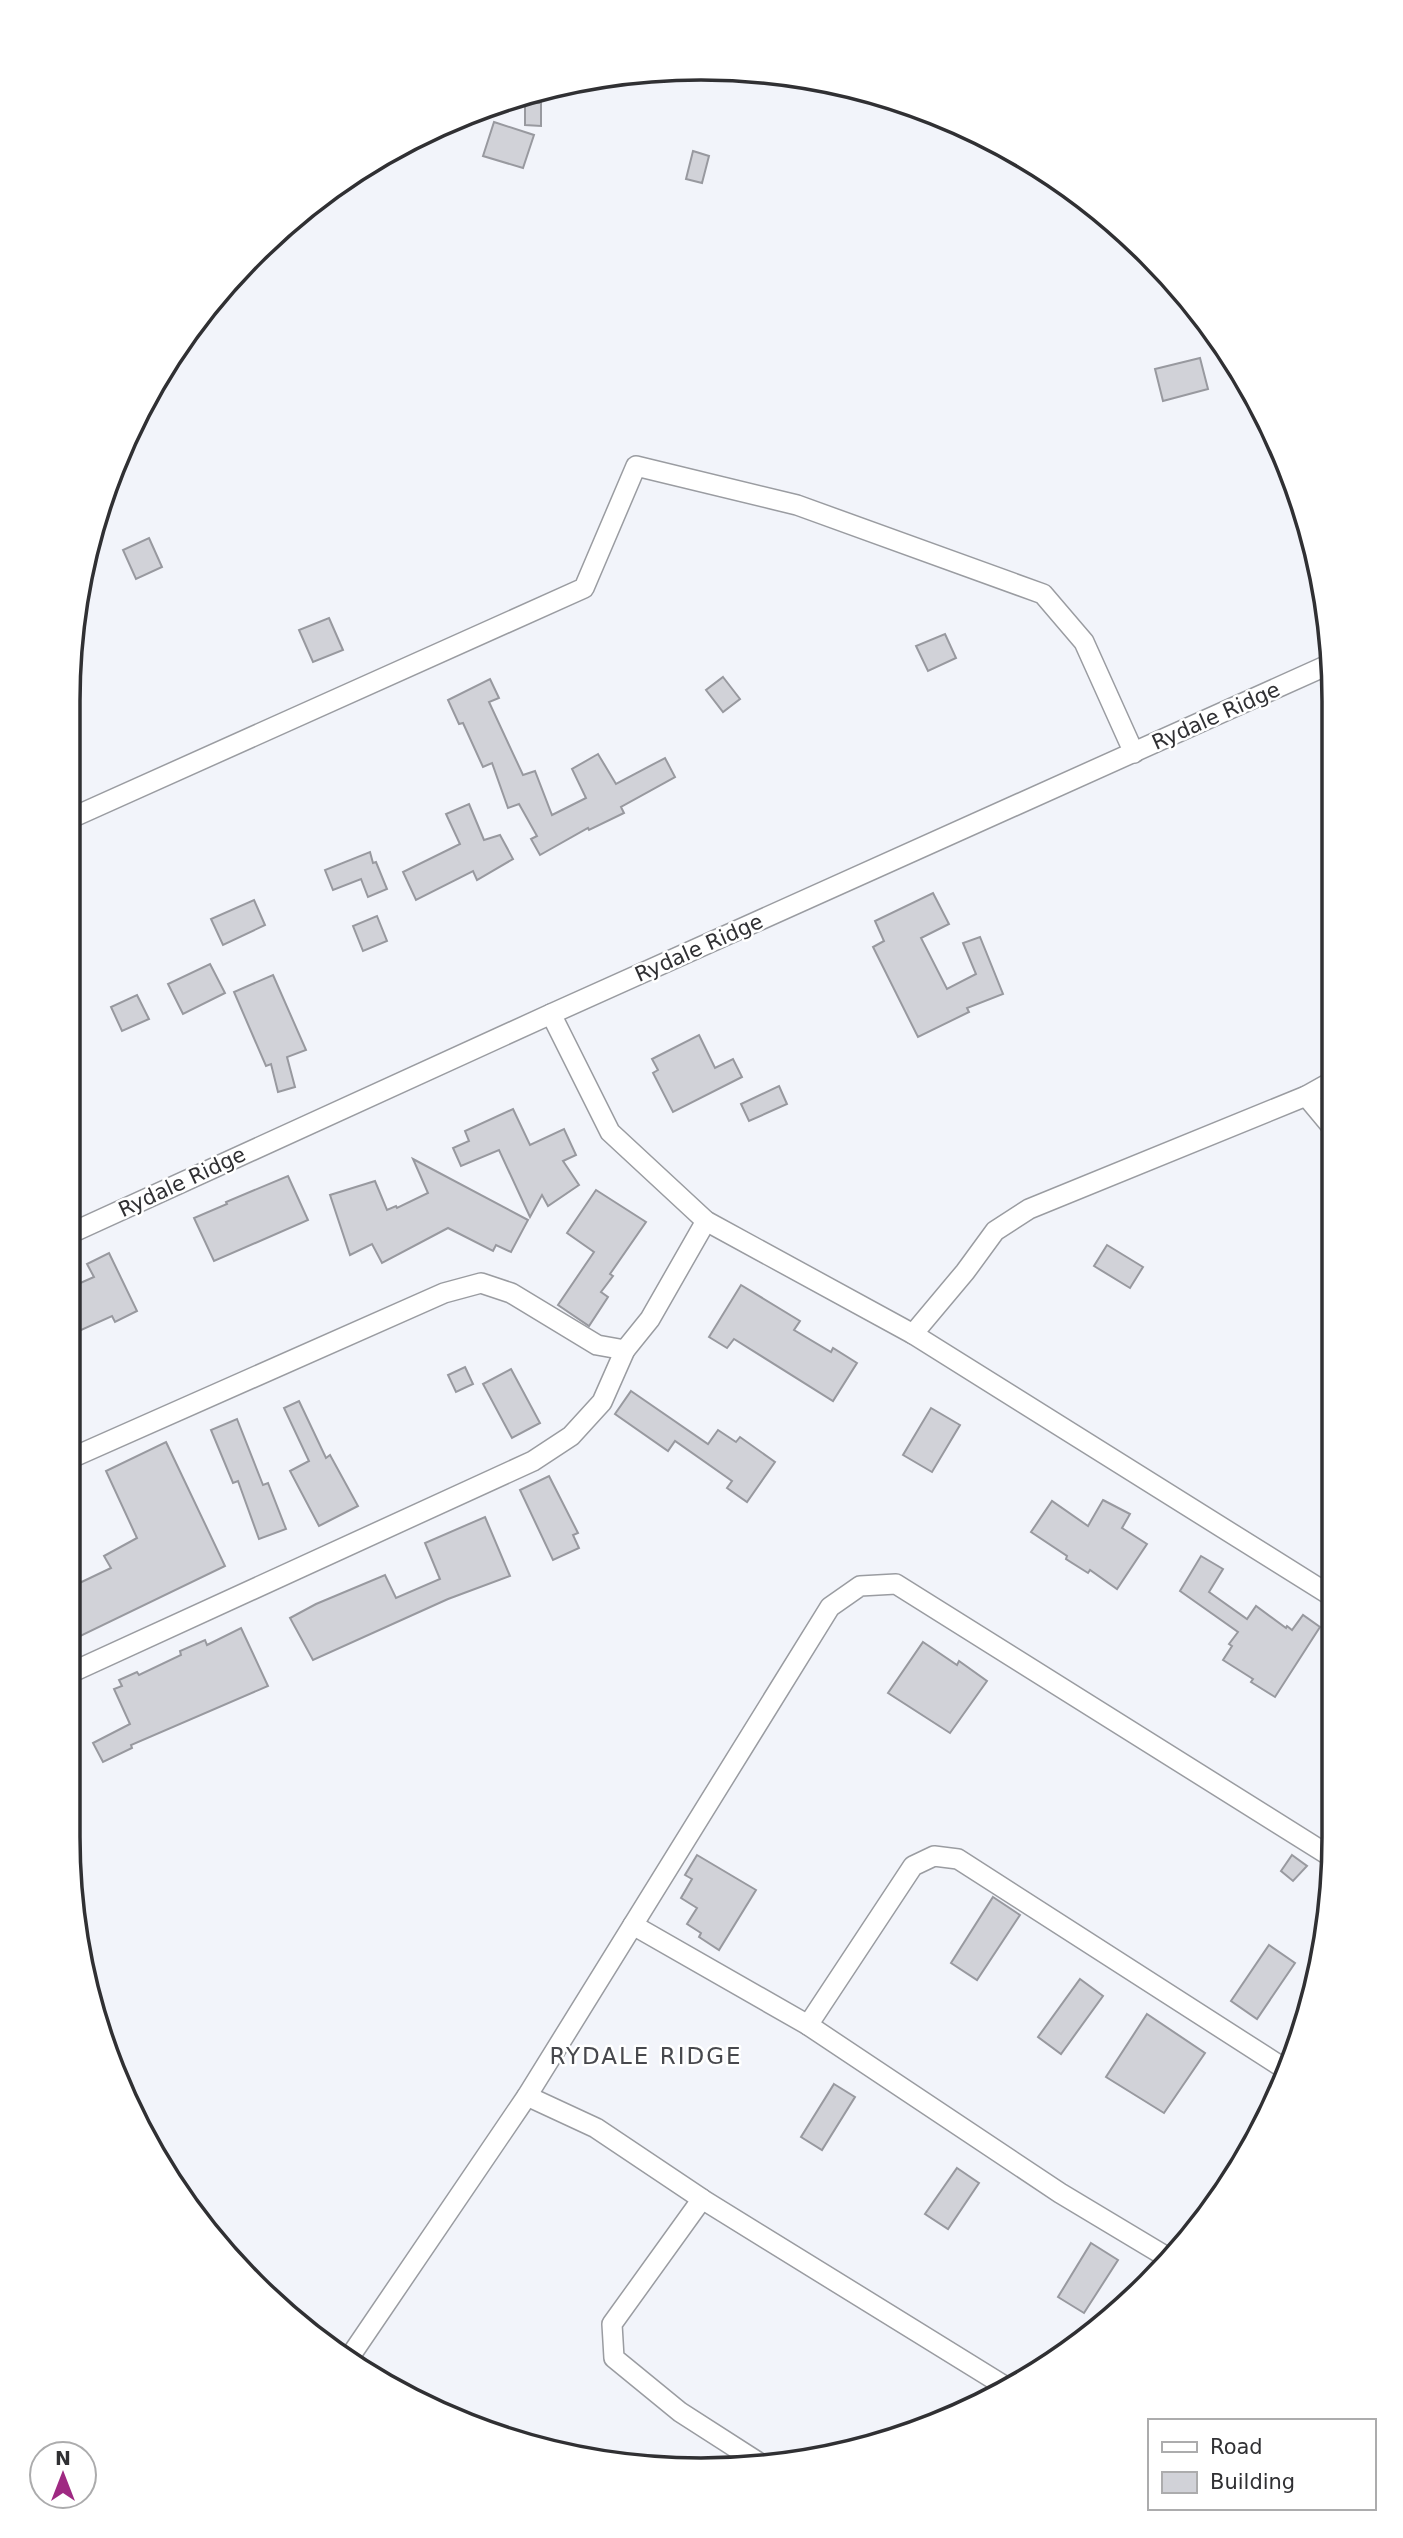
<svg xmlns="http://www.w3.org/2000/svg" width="1403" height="2538" font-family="'DejaVu Sans',sans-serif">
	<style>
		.building { fill: #d1d2d8; stroke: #98999f; stroke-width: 2 }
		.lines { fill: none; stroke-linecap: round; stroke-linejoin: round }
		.street-casing { stroke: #9a9ca1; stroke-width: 22 }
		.street { stroke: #fff; stroke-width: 19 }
		.labels { text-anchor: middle; stroke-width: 5; stroke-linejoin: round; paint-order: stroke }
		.street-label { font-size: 21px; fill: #303033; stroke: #fff }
		.neighbourhood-label { font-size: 23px; letter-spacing: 2px; fill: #47484d; stroke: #fff }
		.rim { fill: none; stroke: #303033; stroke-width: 3.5 }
	</style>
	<rect width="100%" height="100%" fill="#f2f4fa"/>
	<g class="building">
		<path d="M525,103H541V126L525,125Z"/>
		<path d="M494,122L534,135L523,168L483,156Z"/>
		<path d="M693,151L709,156L702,183L686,179Z"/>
		<path d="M1200,358L1208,389L1163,401L1155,369Z"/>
		<path d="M149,538L162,567L136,579L123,550Z"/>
		<path d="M329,618L343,650L313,662L299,630Z"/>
		<path d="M945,634L956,658L928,671L916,646Z"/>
		<path d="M723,677L740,699L723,712L706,690Z"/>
		<path d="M490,679L499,698L489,702L523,775L535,771L552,815L586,798L572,769L598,754L616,784L665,758L675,777L621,807L624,813L589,830L588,828L540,855L531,839L537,836L519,804L508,808L492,763L483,767L463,723L459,724L448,700Z"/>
		<path d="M469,804L484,840L500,835L513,859L477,880L473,871L416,900L403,872L460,844L446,814Z"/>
		<path d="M370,852L373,863L376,862L387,889L368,897L361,879L333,890L325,870Z"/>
		<path d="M933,893L949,924L921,938L947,989L976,974L963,943L980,937L1003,994L967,1008L969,1012L918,1037L873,947L884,941L875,921Z"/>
		<path d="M254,900L265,925L223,945L211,919Z"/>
		<path d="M377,916L387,941L363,951L353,926Z"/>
		<path d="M210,964L225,993L183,1014L168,984Z"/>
		<path d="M273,975L306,1050L287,1057L295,1087L278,1092L271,1064L266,1066L234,992Z"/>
		<path d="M137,995L149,1019L122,1031L111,1007Z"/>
		<path d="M699,1035L715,1068L733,1059L742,1077L673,1112L653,1073L658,1070L652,1059Z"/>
		<path d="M779,1086L787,1104L749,1121L741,1104Z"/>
		<path d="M513,1109L530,1145L564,1129L576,1155L563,1161L579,1185L548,1206L542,1195L530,1217L499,1150L461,1166L453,1148L469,1141L465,1131Z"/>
		<path d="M413,1159L528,1220L511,1252L496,1245L493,1251L448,1228L382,1263L372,1244L350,1255L330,1195L375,1181L387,1210L396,1206L397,1208L428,1193Z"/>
		<path d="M288,1176L308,1220L214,1261L194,1218L227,1204L226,1202Z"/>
		<path d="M596,1190L646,1222L610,1274L613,1276L601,1292L608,1297L589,1326L558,1305L594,1252L567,1233Z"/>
		<path d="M1107,1245L1143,1267L1130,1288L1094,1266Z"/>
		<path d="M109,1253L137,1311L115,1322L112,1316L79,1331L69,1309V1288L94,1277L87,1264Z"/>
		<path d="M741,1285L800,1321L794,1330L831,1352L833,1348L857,1363L833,1401L734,1339L727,1348L709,1337Z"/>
		<path d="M465,1367L473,1384L456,1392L448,1375Z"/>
		<path d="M511,1369L540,1423L512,1438L483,1384Z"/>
		<path d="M631,1391L708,1444L718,1430L736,1442L740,1437L775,1462L747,1502L727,1488L732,1481L675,1441L668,1451L615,1414Z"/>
		<path d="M299,1401L326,1458L330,1455L358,1506L319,1526L290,1471L309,1461L284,1408Z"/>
		<path d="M931,1408L960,1425L932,1472L903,1455Z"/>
		<path d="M237,1419L263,1485L268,1483L286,1529L259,1539L238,1481L233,1483L211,1430Z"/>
		<path d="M166,1442L225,1566L68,1642L69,1588L111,1568L104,1556L137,1538L106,1471Z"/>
		<path d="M549,1476L578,1533L573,1535L579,1548L553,1560L520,1490Z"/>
		<path d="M1103,1500L1130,1514L1122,1528L1147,1544L1117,1589L1090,1570L1088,1573L1066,1559L1067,1556L1031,1532L1052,1501L1088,1526Z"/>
		<path d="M485,1517L510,1576L448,1599L313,1660L290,1618L316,1604L385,1575L396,1598L440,1579L425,1543Z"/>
		<path d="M1201,1556L1223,1569L1209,1592L1247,1619L1256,1606L1286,1628L1287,1626L1292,1630L1303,1615L1320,1627L1275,1697L1251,1682L1253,1679L1223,1660L1232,1646L1229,1644L1238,1632L1180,1591Z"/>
		<path d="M241,1628L268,1686L131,1745L132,1748L103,1762L93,1743L130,1724L114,1689L122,1686L119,1680L137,1672L139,1675L181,1655L180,1651L205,1640L207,1645Z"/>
		<path d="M923,1642L957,1665L959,1661L987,1681L950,1733L888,1693Z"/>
		<path d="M697,1855L756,1890L719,1950L699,1937L701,1933L687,1924L697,1908L681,1898L692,1879L685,1875Z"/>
		<path d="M1292,1855L1307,1866L1293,1881L1281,1871Z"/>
		<path d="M993,1897L1020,1915L977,1980L951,1963Z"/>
		<path d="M1269,1945L1295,1963L1257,2019L1231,2001Z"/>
		<path d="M1080,1979L1103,1996L1061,2054L1038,2037Z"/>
		<path d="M1147,2014L1205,2053L1164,2113L1106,2077Z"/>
		<path d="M834,2084L855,2097L822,2150L801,2137Z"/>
		<path d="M957,2168L979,2183L948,2229L925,2214Z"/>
		<path d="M1091,2243L1118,2260L1084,2313L1058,2297Z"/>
	</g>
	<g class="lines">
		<g class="street-casing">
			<g id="street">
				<path d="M69,819L584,588L636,466L797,505L1043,594L1084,642L1134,753"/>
				<path d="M551,1014L610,1132L706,1221L913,1334L1333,1597"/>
				<path d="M1306,1096L1331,1126"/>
				<path d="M69,1234L551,1014L1330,664"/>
				<path d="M913,1334L965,1272L995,1231L1029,1209L1306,1096L1331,1082"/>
				<path d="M69,1459L444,1293L481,1283L511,1293L597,1345L625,1350"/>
				<path d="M68,1674L533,1461L571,1436L602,1402L625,1350L650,1319L706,1221"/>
				<path d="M633,1925L808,2025L1060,2193L1165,2256"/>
				<path d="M808,2025L913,1866L934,1856L958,1859L1285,2069"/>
				<path d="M527,2096L596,2128L702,2199L1003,2385"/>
				<path d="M702,2199L612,2324L614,2358L680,2412L761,2464"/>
				<path d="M347,2361L527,2096L830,1607L860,1586L896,1584L1333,1858"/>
			</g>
		</g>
		<use href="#street" class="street"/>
	</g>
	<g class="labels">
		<g class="street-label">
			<text transform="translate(1216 716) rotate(-24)" y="7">Rydale Ridge</text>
			<text transform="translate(699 948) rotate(-24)" y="7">Rydale Ridge</text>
			<text transform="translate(182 1182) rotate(-25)" y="7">Rydale Ridge</text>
		</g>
		<g class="neighbourhood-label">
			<text x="646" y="2064">RYDALE RIDGE</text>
		</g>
	</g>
	<path d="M0 0H1403V2538H0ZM701 80H701A621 621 0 0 1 1322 701V1837A621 621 0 0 1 701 2458H701A621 621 0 0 1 80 1837V701A621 621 0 0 1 701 80Z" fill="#fff" fill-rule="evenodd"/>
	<path class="rim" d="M701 80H701A621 621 0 0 1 1322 701V1837A621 621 0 0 1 701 2458H701A621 621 0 0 1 80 1837V701A621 621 0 0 1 701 80Z"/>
	<rect x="1148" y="2419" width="228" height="91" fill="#ffffff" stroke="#acacad" stroke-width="2"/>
	<rect x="1162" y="2442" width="35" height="10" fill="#ffffff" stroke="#acacad" stroke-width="2"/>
	<text x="1210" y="2454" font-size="21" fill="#303033">Road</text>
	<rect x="1162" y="2472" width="35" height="21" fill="#d1d2d8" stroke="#acacad" stroke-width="2"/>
	<text x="1210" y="2489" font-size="21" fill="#303033">Building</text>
	<g transform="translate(63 2475)"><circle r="33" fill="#ffffff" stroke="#acacad" stroke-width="2"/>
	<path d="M0-5L12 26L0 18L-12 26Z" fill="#9f2982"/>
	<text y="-10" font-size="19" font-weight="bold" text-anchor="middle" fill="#303033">N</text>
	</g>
</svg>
